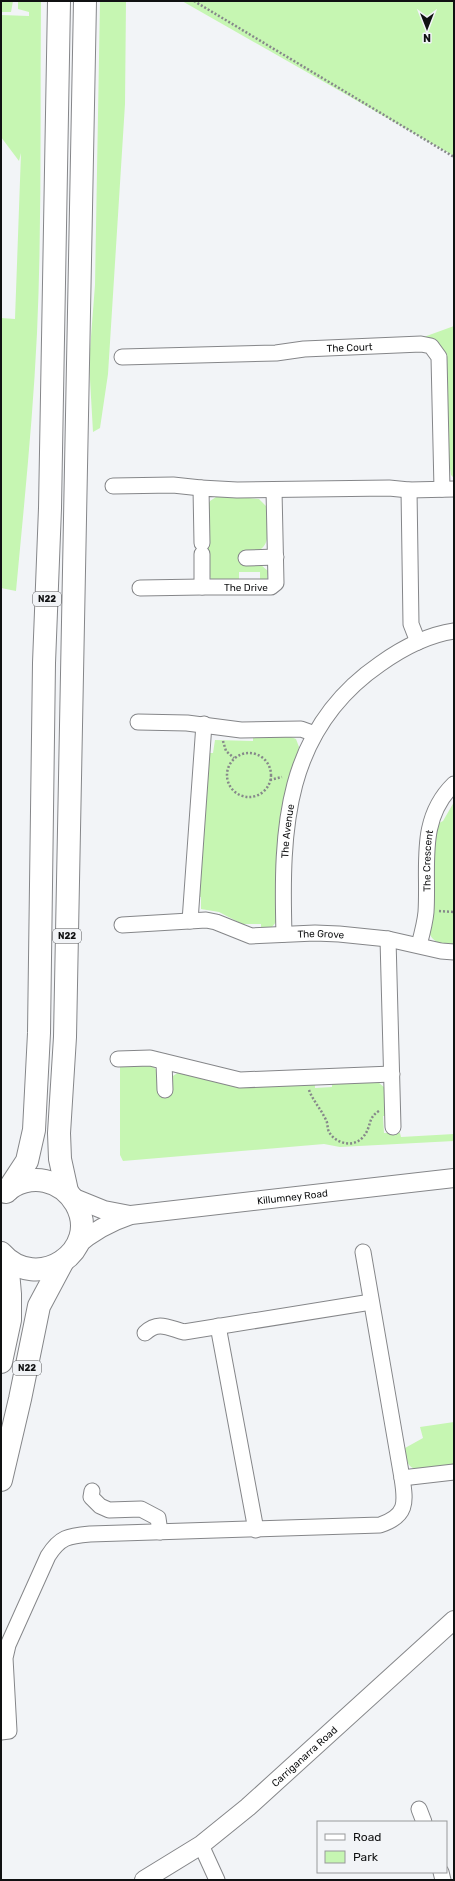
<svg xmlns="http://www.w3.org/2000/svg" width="455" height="1881" font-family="Rubik,sans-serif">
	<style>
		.green { fill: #c6f6b2 }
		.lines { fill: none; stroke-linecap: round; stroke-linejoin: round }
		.minor-casing { stroke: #858689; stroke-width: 17 }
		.tertiary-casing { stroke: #858689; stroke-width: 20 }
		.trunk-casing { stroke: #858689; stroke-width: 24 }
		.path { stroke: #86888a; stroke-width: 2.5; stroke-dasharray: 2 2; stroke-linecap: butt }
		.minor { stroke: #fff; stroke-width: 15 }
		.tertiary { stroke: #fff; stroke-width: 18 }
		.trunk { stroke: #fff; stroke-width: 22 }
		.labels { text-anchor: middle; stroke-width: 3; stroke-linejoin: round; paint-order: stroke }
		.shield { fill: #f2f4f7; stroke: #545557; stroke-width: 1 }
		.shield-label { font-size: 9px; font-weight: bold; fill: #101112 }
		.street-label { font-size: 10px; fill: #101112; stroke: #f2f4f7 }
	</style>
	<rect width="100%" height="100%" fill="#f2f4f7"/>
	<g class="green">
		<path d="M1,1H13L11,12H1Z"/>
		<path d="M18,1H41C40,112 42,222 37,333C33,419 24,505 16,591L1,588V318L15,319L21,153L19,161L1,137V15L29,16V12L18,9Z"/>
		<path d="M100,1H126L125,104L108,374L100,428L93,432L89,362L95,285Z"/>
		<path d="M182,1H454V156Z"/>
		<path d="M454,326V478L451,475L450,468H446L443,351L435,341L421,338Z"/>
		<path d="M219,495L259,499L266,506C266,520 273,543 259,550L261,565L268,571L267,580L260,582V572H239V582H216L211,579L208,571V505L210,501Z"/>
		<path d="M253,737H291L296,739L299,747L287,787L281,816L276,870L277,921L272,927L261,929V924H242L219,912L201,909V897L196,896L208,753H213L215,740L253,741Z"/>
		<path d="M454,802V945C444,945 431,943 429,931L433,915V840L439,823L443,821Z"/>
		<path d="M120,1064L152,1065L158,1072L171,1079L173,1076L179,1072L315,1084V1088L332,1087V1083L378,1082L385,1088L387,1116H383L384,1133H400L401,1137L454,1134V1141L340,1147L324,1144L123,1161L120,1155Z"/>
		<path d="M454,1422V1469C445,1469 416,1473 410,1466C406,1462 406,1453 405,1448L423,1438L420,1427Z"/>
	</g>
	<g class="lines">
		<g class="minor-casing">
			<g id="minor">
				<path id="s1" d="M122,357L276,353L304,349L421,344L431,346L439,357L442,489"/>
				<path d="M113,486L173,485L201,488"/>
				<path d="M409,490L411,624L418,642"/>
				<path d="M202,543L201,488L237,490L389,488L409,490L454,489"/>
				<path id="s2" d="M202,554V587H271L276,583L274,490"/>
				<path d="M246,558L276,557"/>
				<path d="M140,588L202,587"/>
				<path d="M138,722L187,723L241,730L301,729L315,734"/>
				<path d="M190,921L204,724"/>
				<path id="s3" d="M122,925L206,920L216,922L251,936L315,933L339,934L388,939L441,951L454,952"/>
				<path id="s4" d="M284,934C281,829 284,730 380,664C401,649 427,635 454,631"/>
				<path d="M388,939L393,1127"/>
				<path id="s5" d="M419,945C422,934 425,923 426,912C429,866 417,820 454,784"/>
				<path d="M118,1059L150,1058L240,1080L392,1074"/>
				<path d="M164,1062L165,1090"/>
				<path d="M218,1326L256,1530"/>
				<path d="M145,1333C158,1320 169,1328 184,1332L371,1302"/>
				<path d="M402,1478L454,1472"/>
				<path d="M92,1491L91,1497L100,1506L109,1510L141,1509L158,1518L160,1532"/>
				<path d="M1,1732L9,1731L5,1658L8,1645L48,1556C60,1537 68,1536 90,1534L380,1525C407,1516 406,1503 402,1478L363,1252"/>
				<path d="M419,1809L424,1822"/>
				<path d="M201,1845L217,1880"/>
				<path d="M441,1872L443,1880"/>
			</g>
		</g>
		<g class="tertiary-casing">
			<g id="tertiary">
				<path d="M72,1197L104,1210L130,1215"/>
				<path id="s6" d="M76,1246C93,1231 110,1222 131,1215L454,1178"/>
				<path id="s7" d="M144,1880L201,1845L248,1807L454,1620"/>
			</g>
		</g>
		<g class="trunk-casing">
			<g id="trunk">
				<path d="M8,1190L27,1161L34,1130L39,1033L44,663L50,508L59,1"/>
				<path d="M67,1191L60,1159L59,1133L65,1037L85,1"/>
				<path d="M1,1253C37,1294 102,1251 76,1204C69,1192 59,1184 45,1181C32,1178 15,1182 6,1192"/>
				<path d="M1,1362L10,1320V1294L7,1260"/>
				<path d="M1,1480L20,1399L39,1306L63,1261"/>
			</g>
		</g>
		<g class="path">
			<path d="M194,1L454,157"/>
			<path d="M223,741L226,751L234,758"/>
			<circle cx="249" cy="775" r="22"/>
			<path d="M270,780L282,777"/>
			<path d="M439,911L454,912"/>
			<path d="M309,1090C313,1101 321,1109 326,1120C328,1123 327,1128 329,1132C336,1144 354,1148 363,1137C372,1127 367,1118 379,1111"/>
		</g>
		<use href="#minor" class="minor"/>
		<use href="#tertiary" class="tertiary"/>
		<use href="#trunk" class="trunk"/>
	</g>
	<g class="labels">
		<g class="shield">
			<rect x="33" y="592" width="28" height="14" rx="3"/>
			<rect x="53" y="929" width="28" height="14" rx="3"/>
			<rect x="13" y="1361" width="28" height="14" rx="3"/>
		</g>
		<g class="shield-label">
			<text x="47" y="602">N22</text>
			<text x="67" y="939">N22</text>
			<text x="27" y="1371">N22</text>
		</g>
		<g class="street-label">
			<text dy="4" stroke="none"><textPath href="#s1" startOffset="228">The Court</textPath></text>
			<text dy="4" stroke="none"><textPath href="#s2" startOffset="77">The Drive</textPath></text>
			<text dy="4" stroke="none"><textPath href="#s4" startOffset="103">The Avenue</textPath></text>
			<text dy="4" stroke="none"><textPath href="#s5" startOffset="85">The Crescent</textPath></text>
			<text dy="4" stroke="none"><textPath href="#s3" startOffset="202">The Grove</textPath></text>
			<text dy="4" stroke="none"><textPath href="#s6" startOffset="226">Killumney Road</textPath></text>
			<text dy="4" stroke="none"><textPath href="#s7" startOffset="203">Carriganarra Road</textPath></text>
		</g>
	</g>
	<rect width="455" height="1881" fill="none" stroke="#101112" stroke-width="4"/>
	<rect x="317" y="1821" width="130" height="52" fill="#f2f4f7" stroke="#98999b"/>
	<rect x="325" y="1834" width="20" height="6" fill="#ffffff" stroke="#98999b"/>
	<text x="353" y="1841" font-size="12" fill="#101112">Road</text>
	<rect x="325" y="1851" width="20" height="12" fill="#c6f6b2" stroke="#98999b"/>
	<text x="353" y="1861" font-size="12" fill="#101112">Park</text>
	<g transform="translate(427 28) rotate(180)" stroke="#f2f4f7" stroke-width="3" paint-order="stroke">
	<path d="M0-3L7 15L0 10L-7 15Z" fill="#101112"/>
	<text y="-6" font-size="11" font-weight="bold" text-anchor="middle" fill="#101112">N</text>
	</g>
</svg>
